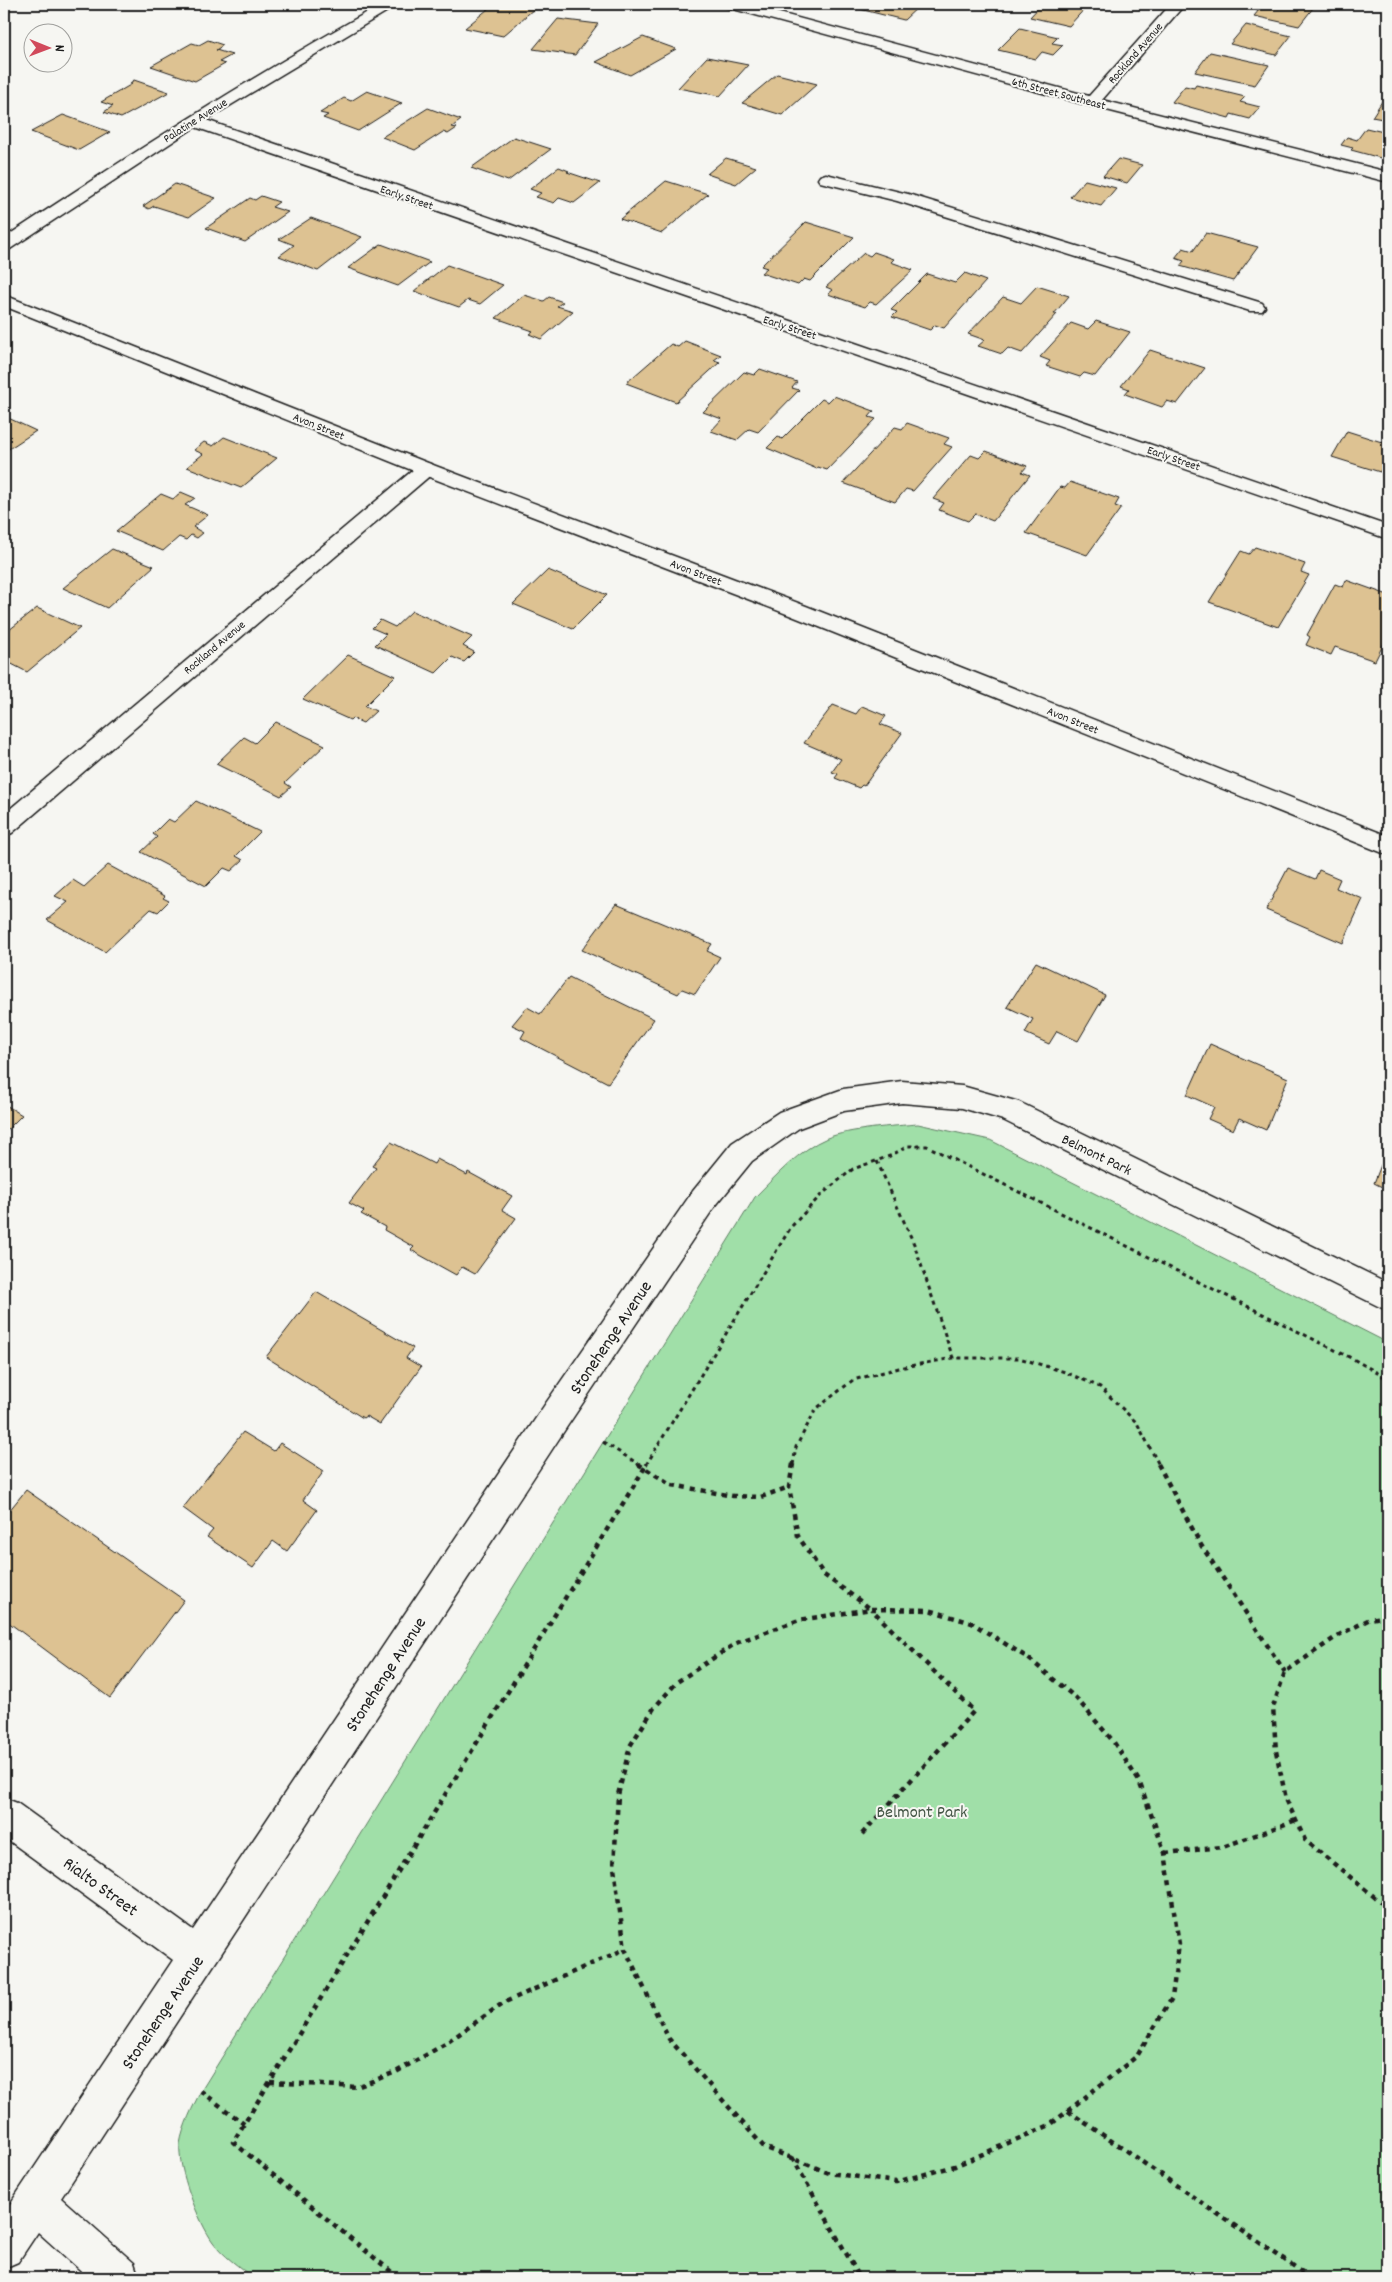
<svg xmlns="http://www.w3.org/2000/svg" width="1392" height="2282" font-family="Dekko,sans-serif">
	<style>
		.green { fill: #a0dfa8; stroke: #5e7e62 }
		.building { fill: #ddc292; stroke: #1c1c1c }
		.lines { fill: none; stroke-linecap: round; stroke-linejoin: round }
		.minor-casing { stroke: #1c1c1c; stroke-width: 3 }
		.major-casing { stroke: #1c1c1c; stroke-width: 3 }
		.path-far1 { stroke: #1c1c1c; stroke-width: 3; stroke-dasharray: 4 4; stroke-linecap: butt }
		.path { stroke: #1c1c1c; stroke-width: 4.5; stroke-dasharray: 5 5; stroke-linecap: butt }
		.minor { fill: #f6f6f2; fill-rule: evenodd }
		.major { fill: #f6f6f2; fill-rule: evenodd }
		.labels { text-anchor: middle; stroke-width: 4; stroke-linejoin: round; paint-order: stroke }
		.far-street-label { font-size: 12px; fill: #1c1c1c; stroke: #f6f6f2 }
		.street-label { font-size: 15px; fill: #1c1c1c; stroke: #f6f6f2 }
		.near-street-label { font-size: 18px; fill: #1c1c1c; stroke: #f6f6f2 }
		.near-park-label { font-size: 18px; fill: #445646; stroke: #f6f6f2 }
	</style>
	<rect width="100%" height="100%" fill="#f6f6f2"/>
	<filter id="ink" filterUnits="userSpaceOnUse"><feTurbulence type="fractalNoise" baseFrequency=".02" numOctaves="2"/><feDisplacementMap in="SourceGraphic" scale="10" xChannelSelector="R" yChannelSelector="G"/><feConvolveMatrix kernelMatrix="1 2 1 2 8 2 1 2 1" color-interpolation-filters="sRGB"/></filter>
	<g filter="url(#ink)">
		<path class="green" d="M918,1124L990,1140L1388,1343V2278H253C240,2267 223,2256 213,2242C199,2223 177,2168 180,2144C183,2126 193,2106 201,2091L755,1197C776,1176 799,1150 827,1138C849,1129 894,1126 918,1124Z"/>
		<g class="building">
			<path d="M494,4H516L535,8L503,36L465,28Z"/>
			<path d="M845,4H916L920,5L904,20L843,5Z"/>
			<path d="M1042,4H1083L1088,5L1069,26L1030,17Z"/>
			<path d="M1254,4H1295L1313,8L1299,26L1254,16L1259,10L1251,8Z"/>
			<path d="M558,19L598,24L575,55L533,49Z"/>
			<path d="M1246,25L1291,36L1276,55L1230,44Z"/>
			<path d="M1020,28L1058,37L1052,43L1063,45L1053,55L1042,52L1036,59L998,50Z"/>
			<path d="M643,37L676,49L630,75L596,62Z"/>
			<path d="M208,40L223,45L216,50L232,55L219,62L225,64L195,81L151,66L192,43L199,45Z"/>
			<path d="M1210,52L1269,65L1255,85L1195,72Z"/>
			<path d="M707,57L748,65L720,96L678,88Z"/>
			<path d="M777,74L817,84L782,115L742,103Z"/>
			<path d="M134,80L169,92L121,118L104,112L113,106L101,102L132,84L130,83Z"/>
			<path d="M1196,85L1245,97L1240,102L1260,107L1250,119L1231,114L1229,118L1172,102L1185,86L1194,88Z"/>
			<path d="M367,91L402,103L358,131L323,118L328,115L320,113L344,98L351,101Z"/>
			<path d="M1386,95L1388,120L1372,117Z"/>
			<path d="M428,108L461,120L452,127L457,128L448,134L443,132L415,150L382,137Z"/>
			<path d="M63,115L110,132L79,150L31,132Z"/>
			<path d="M1366,128L1388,133V160L1351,150L1353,148L1341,145L1347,137L1357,140Z"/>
			<path d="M514,137L551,149L508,181L471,168Z"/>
			<path d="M726,158L756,167L736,184L707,174Z"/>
			<path d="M1118,159L1142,165L1127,183L1103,176Z"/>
			<path d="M559,167L569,171L567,172L600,183L574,203L559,198L554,203L536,197L541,193L530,189Z"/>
			<path d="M1085,180L1116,188L1101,206L1070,197Z"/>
			<path d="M666,181L708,194L662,233L620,219Z"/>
			<path d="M175,184L216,198L189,217L154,206L149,209L143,206Z"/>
			<path d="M261,196L279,202L272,207L288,212L245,242L206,228L250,198L255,200Z"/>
			<path d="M311,218L362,237L318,271L279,256L294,245L279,239Z"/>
			<path d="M806,222L854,237L810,281L804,279L798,285L761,273L767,268L761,266Z"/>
			<path d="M1206,233L1258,247L1233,281L1180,266L1184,261L1175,258L1183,248L1193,251Z"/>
			<path d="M381,244L430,262L398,286L348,268Z"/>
			<path d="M874,252L894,259L891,262L913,270L876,304L870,302L865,307L828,294L833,290L826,287L864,253L870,256Z"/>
			<path d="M447,265L503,285L480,304L468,300L459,307L414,291Z"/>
			<path d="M965,273L986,281L944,328L935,325L930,330L892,317L897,312L891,310L927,274L955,283Z"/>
			<path d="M1037,286L1069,296L1054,314H1057L1022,353L1008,348L1002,354L978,346L985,340L968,334L1003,297L1021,303Z"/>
			<path d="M524,295L544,301L549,297L563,302L557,306L573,311L541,339L529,334L533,331L496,318Z"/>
			<path d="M1096,321L1130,332L1095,376L1084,373L1080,377L1046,366L1050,361L1040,357L1071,323L1088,329Z"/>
			<path d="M685,341L721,355L714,360L720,362L676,402L626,383L671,344L678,347Z"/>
			<path d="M1150,350L1205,368L1177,404L1167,401L1162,407L1125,394L1129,389L1121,386Z"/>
			<path d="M760,369L797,382L792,388L799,390L758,432L749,429L737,440L711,431L722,419L703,412L744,372L754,375Z"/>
			<path d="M834,396L874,411L869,417L876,419L827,470L818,467L817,469L767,448L778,437L782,439L822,399L828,402Z"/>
			<path d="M4,416L36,431L4,452Z"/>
			<path d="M907,423L949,438L944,444L952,447L913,491L906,489L895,502L843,483L895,427L902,429Z"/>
			<path d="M1347,431L1388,444V457L1380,472L1332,457Z"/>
			<path d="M224,437L277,458L241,488L187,467L203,454L194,450L204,442L213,446Z"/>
			<path d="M986,451L1027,466L1022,472L1030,475L993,521L975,514L968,521L939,510L944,503L933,499L971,455L979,458Z"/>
			<path d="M1070,482L1119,499L1115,506L1121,508L1087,555L1026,533L1060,487L1065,488Z"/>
			<path d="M181,492L195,498L185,505L208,515L193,527L203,533L197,538L191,535L186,540L179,537L163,551L116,531L161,494L173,499Z"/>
			<path d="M1255,547L1305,564L1301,572L1309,575L1278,627L1209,602L1241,551L1249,554Z"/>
			<path d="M112,549L154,566L107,608L63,588Z"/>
			<path d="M548,570L607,595L573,629L513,604Z"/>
			<path d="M1346,580L1388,595V635L1375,661L1335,647L1331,655L1306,645L1310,637L1307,635L1335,584L1343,587Z"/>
			<path d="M37,608L80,628L27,672L4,660V634Z"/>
			<path d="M412,611L472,637L463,646L474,652L464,662L452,657L436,673L375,645L386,634L372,628L380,620L395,627Z"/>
			<path d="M348,655L395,676L365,706L376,711L363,723L352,718L350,720L303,699Z"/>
			<path d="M833,705L856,714L862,706L886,716L880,724L902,733L864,786L862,785L859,788L835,778L838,774L832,772L841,759L804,743Z"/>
			<path d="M276,722L325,745L285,783L291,787L281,796L216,764L244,737L255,743Z"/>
			<path d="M196,801L260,832L236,856L243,860L231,871L224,868L206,886L141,852L157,837L153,834L168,819L174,822Z"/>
			<path d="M108,865L165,896L163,898L169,901L158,912L151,909L105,952L47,920L68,902L55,896L73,880L84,887Z"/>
			<path d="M1288,868L1315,879L1319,870L1340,879L1336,888L1363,899L1343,943L1266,910Z"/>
			<path d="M616,904L712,944L707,951L720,957L695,994L682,989L678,994L582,950Z"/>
			<path d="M1036,962L1105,995L1078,1041L1057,1031L1049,1044L1025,1033L1033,1019L1007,1007Z"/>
			<path d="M569,977L654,1019L608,1083L521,1038L525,1031L512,1025L527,1007L540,1014Z"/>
			<path d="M1210,1044L1288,1078L1266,1130L1239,1118L1233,1130L1208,1119L1214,1107L1187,1095Z"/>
			<path d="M4,1104L22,1115L4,1133Z"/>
			<path d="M391,1142L434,1164L437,1159L467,1175L468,1172L512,1196L502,1210L516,1218L475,1274L462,1267L456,1275L411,1250L414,1247L384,1230L385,1227L361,1214L364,1211L349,1203L376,1168L372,1166Z"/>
			<path d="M1388,1147V1190L1374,1183Z"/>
			<path d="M316,1292L413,1348L406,1358L421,1367L380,1424L366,1416L363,1418L266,1357Z"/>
			<path d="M243,1432L274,1451L280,1443L324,1471L303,1500L317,1510L287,1551L273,1541L253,1568L207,1537L213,1530L183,1508Z"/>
			<path d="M26,1490L184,1600L110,1698L4,1619V1517Z"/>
		</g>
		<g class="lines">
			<g class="minor-casing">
				<g id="minor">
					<path d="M382,4H399L206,120L1388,526V539L195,127L10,249L4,250V238C128,156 252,76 382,4Z"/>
					<path d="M724,4H746L1089,96L1171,4H1185L1102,100L1388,172V182L1087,105L726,7Z"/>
					<path d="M826,174L908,194L1262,303L1265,307L1262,311H1250L897,201L820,182L818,179L820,176Z"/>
					<path d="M426,463L433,465L436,469L433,473L12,833L4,836V814L419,465Z"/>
					<path d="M902,1081L962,1086L1019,1102L1388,1283V1311L1003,1120L962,1108L902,1103L844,1111L799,1128L752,1161L713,1209L568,1425L61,2198L134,2263L139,2278H89L38,2232L18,2262L4,2268V2213L173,1960L4,1837V1798L17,1803L193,1930L546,1403L693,1191L732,1143L779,1112L843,1089Z"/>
				</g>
			</g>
			<g class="major-casing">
				<path id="major" d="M4,295L433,465L806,606L1388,836V855L792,616L419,473L4,306Z"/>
			</g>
			<g class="path-far1">
				<path d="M877,1161L914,1244L953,1358"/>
				<path d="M603,1442L640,1465"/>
				<path d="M646,1465L791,1227L822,1194L853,1169L890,1156L908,1146H927L1355,1360L1388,1379"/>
				<path d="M793,1465L796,1447L816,1409L853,1380L899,1368L953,1358H1019L1065,1372L1100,1387L1137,1423L1159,1465"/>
			</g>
			<g class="path">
				<path d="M638,1464L672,1485L733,1496L761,1497L789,1487"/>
				<path d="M793,1464L789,1487L798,1536L824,1575L871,1609"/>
				<path d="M1158,1464L1201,1545L1285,1672"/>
				<path d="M871,1609L929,1610L972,1623L1028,1658L1076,1698L1113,1741L1139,1781L1165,1853L1179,1944L1172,1998L1137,2056L1050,2125L955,2166L896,2182L829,2173L764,2147L669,2039L625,1949L614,1867L618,1795L630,1746L654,1708L677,1682L736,1643L799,1620Z"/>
				<path d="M1388,1616L1370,1619L1339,1635L1285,1672L1273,1707L1276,1751L1286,1799L1305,1840L1388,1908"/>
				<path d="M862,1834L974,1711L871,1609"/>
				<path d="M1165,1853L1223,1847L1296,1820"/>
				<path d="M270,2082L357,2087L396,2072L445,2044L503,2003L625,1949"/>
				<path d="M201,2091L244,2124"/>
				<path d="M1068,2111L1311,2278"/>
				<path d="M792,2157L860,2278"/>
				<path d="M399,2278L233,2142L647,1464"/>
			</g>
			<use href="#minor" class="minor"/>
			<use href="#major" class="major"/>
		</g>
	</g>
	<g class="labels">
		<g class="far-street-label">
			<text transform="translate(1135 53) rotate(-49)" y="4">Rockland Avenue</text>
			<text transform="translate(1059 93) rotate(15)" y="4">6th Street Southeast</text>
			<text transform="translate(195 120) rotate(-32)" y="4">Palatine Avenue</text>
			<text transform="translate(407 197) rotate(19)" y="4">Early Street</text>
			<text transform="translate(790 327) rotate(18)" y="4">Early Street</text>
			<text transform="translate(319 426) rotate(22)" y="4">Avon Street</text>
			<text transform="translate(1174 458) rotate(19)" y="4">Early Street</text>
			<text transform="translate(696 572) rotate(21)" y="4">Avon Street</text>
			<text transform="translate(214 647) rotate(-40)" y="4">Rockland Avenue</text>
			<text transform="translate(1073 720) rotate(22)" y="4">Avon Street</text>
		</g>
		<g class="street-label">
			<text transform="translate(1097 1154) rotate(26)" y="5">Belmont Park</text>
		</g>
		<g class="near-street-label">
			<text transform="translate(610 1337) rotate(-56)" y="6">Stonehenge Avenue</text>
			<text transform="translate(385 1674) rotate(-57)" y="6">Stonehenge Avenue</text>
			<text transform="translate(101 1886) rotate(36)" y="6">Rialto Street</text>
			<text transform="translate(162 2012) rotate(-56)" y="6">Stonehenge Avenue</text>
		</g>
		<g class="near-park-label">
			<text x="922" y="1817">Belmont Park</text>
		</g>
	</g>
	<rect width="1392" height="2282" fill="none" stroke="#f6f6f2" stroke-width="20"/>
	<rect x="10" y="10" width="1372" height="2262" fill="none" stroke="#1c1c1c" stroke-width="2" filter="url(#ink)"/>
	<g transform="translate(48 48) rotate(91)"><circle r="24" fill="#f6f6f2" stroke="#9f9f9c"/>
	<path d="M0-4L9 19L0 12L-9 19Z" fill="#d1495b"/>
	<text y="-8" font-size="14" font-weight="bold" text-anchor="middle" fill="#1c1c1c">N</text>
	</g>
</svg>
